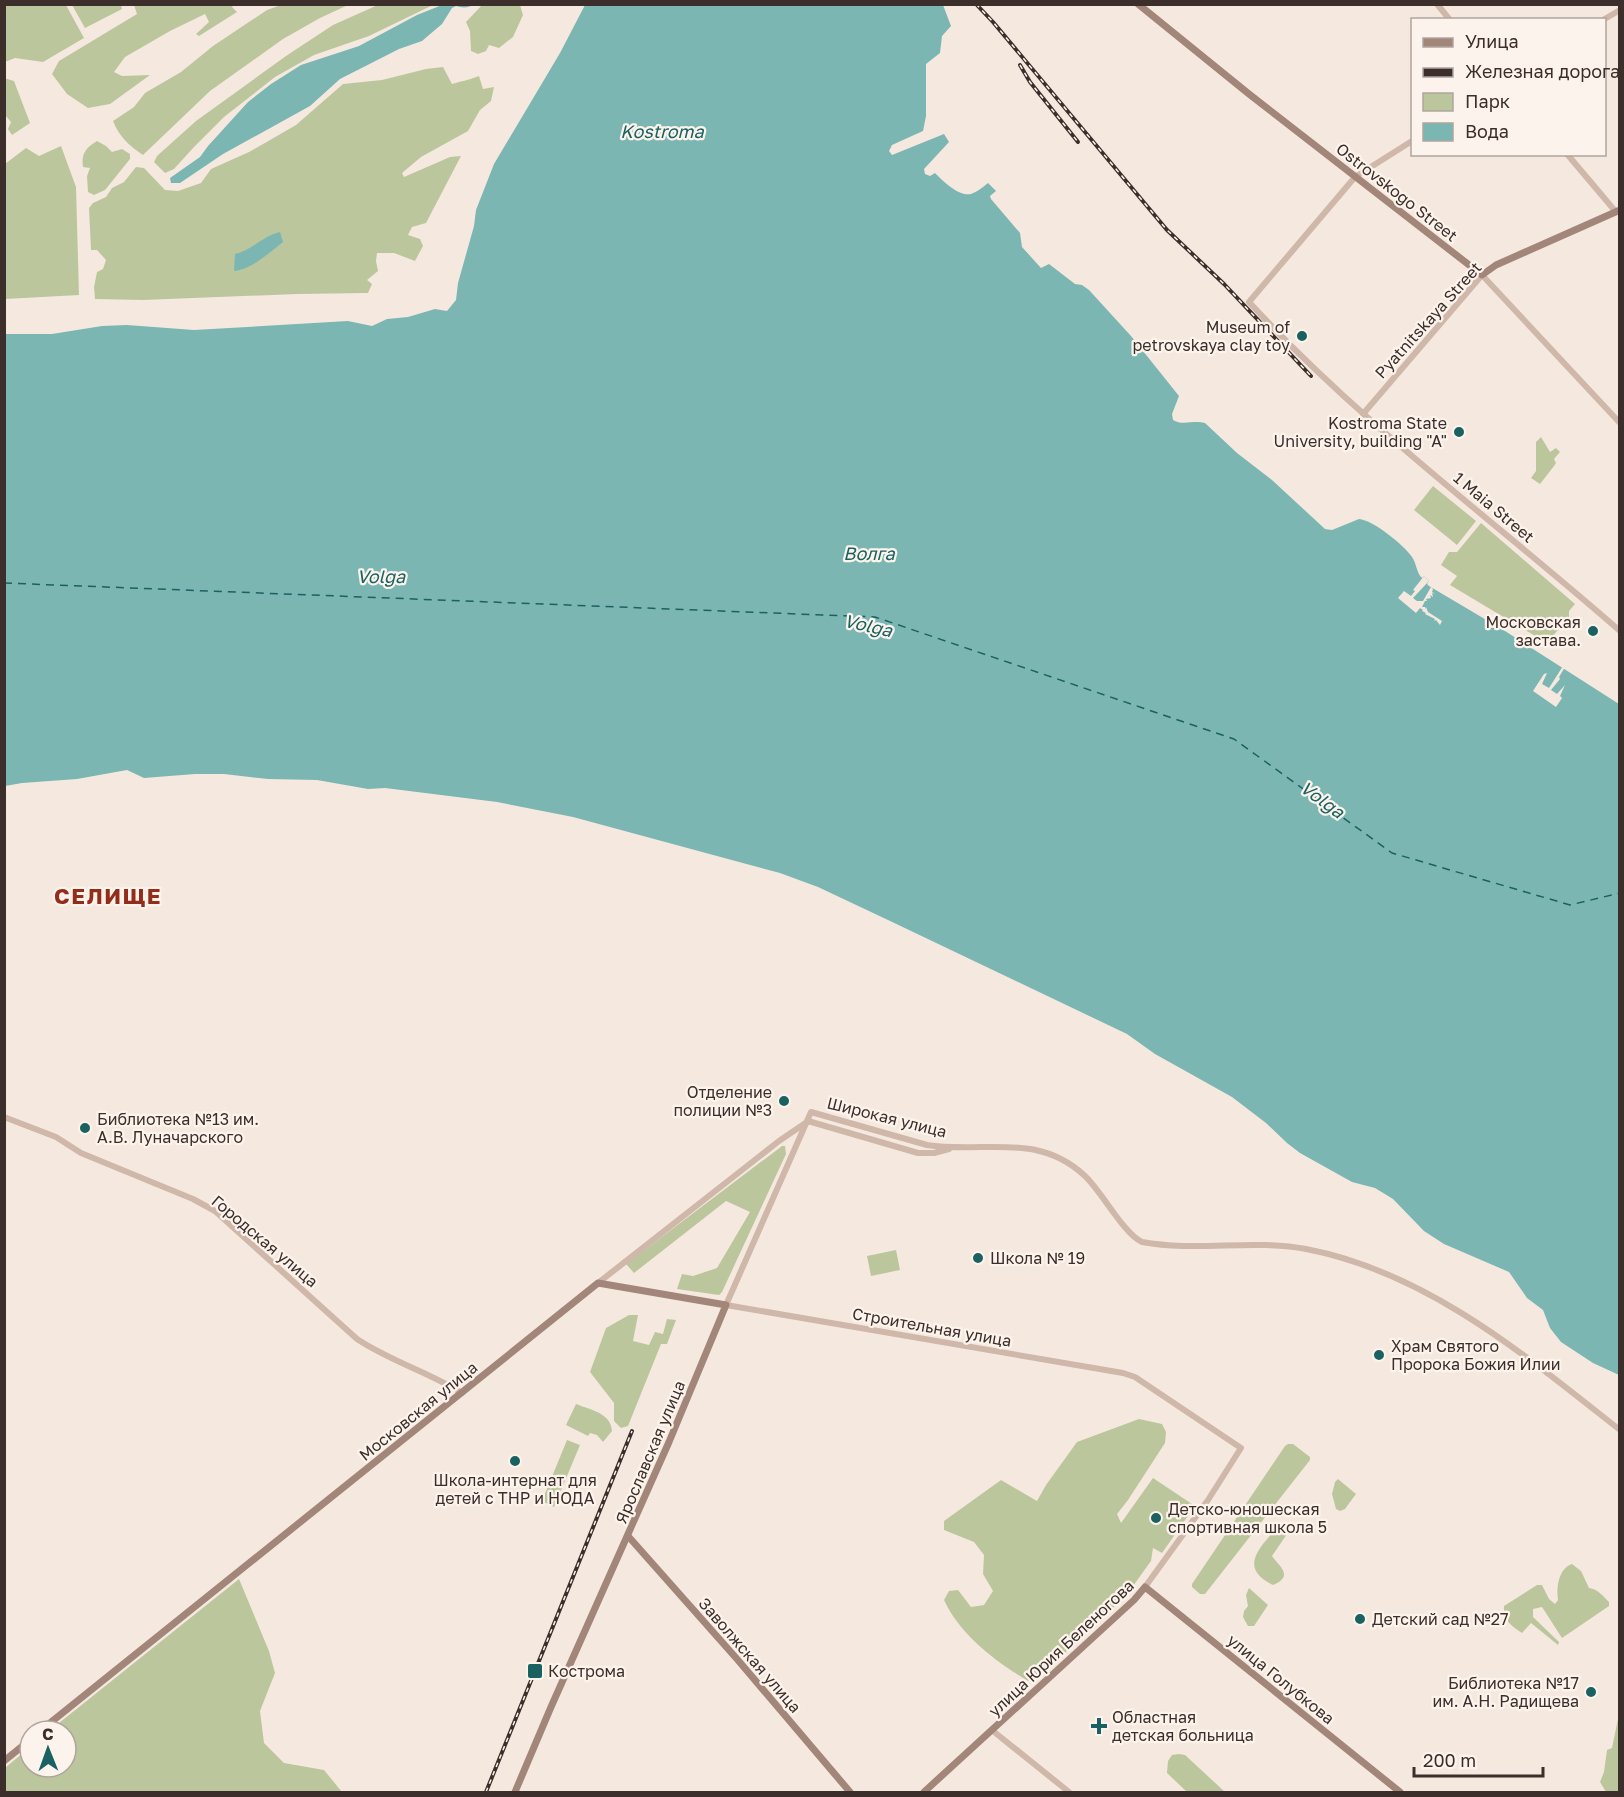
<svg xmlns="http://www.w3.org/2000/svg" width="1624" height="1797" font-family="'Golos Text',sans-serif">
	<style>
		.green { fill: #bcc69d }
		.water { fill: #7bb6b3 }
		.pier { fill: #f5e9df }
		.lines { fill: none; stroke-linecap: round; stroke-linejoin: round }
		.ferry { stroke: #1a6261; stroke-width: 1.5; stroke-dasharray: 8 6; stroke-linecap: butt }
		.tertiary { stroke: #cfb7a9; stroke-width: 6 }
		.secondary { stroke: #a3867a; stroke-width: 7 }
		.rail-casing { stroke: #3c2e2a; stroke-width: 4 }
		.rail { stroke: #fcf4ec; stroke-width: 1.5; stroke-dasharray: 4.5; stroke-linecap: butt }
		.poi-dot { fill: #1a6261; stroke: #fcf4ec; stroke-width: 2 }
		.labels { text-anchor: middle; stroke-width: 4.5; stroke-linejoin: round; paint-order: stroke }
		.street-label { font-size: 16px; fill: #3c2e2a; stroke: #fcf4ec }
		.poi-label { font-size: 16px; fill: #3c2e2a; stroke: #fcf4ec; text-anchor: start }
		.water-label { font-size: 18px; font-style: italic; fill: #1a6261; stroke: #fcf4ec }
		.district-label { font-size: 22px; font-weight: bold; letter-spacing: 1.5px; fill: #932d1a; stroke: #fcf4ec }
	</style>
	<rect width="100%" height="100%" fill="#f5e9df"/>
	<g class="green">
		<path d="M5,4L66,5L84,38L43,62L15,58L5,62Z"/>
		<path d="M380,4L433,5L369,36L314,55L275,77L224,117L194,147L174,169L165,173L154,162L157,156L196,121L286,56L333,25Z"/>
		<path d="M72,5H121L122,9L85,28Z"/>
		<path d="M134,5H233L232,7L237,12L199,36L196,34L209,22L205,14L170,31L125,57L114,72L122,76L150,75L110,104L88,108L67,94L52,74L59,61L137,14Z"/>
		<path d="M281,5H348L320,18L283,39L210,91L143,155C129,146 119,136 113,121L134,107L145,93L181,72L213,46L267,10Z"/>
		<path d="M482,5H520L523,15L513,37L499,48L489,45L486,51L478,54L471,51L470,31L466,22Z"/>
		<path d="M443,67L452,84C462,81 469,80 479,76L483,89L494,87L491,101L480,110L468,131L421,157L402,173L404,177L450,157L461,156L426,223L412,227L408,235L420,239L423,246L415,261L394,253H377L376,261L378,271L367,280L372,284L368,293L297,294L143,300L95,299L94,287L97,272L103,269L106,260L97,250H91L89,208L93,203L106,197L112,188L124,182L136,167L144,168L165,190L178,191L201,183L211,169L249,152L296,125L343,84L382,80L426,69Z"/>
		<path d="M4,78L14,81L30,123L12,135L8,129L11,122L5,115Z"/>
		<path d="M97,141L106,146L112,152L122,149L130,154V159L105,190L94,195L88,192L87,176L90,168L83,167C81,153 86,148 97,141Z"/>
		<path d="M61,146L76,187L79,295L5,299V164L26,148L39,156Z"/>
		<path d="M1541,437L1550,452L1556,448L1560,452L1554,459L1556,463L1554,466L1540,484L1531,478L1536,471V442Z"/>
		<path d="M1433,486L1476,521L1457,545L1414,510Z"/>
		<path d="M1481,523L1575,604L1569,611V617L1547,643L1450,585L1457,576L1441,565L1449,552H1457Z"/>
		<path d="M782,1146H785L786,1154L722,1292L719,1295L677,1289L682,1274L693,1276L717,1268L750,1212L726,1201L634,1273L626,1264Z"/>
		<path d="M896,1250L900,1270L871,1276L867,1256Z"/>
		<path d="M629,1315H638L633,1341L649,1345L655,1332L663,1334L667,1319L676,1320L667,1344H661L628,1426L621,1428L614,1421V1403L590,1372L606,1328Z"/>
		<path d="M576,1404C591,1410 611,1413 612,1431L603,1442L597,1435L590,1433L588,1436L566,1425Z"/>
		<path d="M1139,1419L1162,1424L1166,1432L1165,1443L1128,1500L1117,1514L1121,1523L1153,1478L1195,1506L1162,1553L1153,1548L1151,1561L1128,1593L1082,1638L1052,1664L1028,1681C996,1662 960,1635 944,1600L949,1591L958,1590L971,1607L984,1605L993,1591L983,1574L984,1555L974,1542L944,1530V1521L1001,1480L1037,1501L1046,1485L1077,1442Z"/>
		<path d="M567,1440L580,1445L554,1507L542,1501Z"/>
		<path d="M1288,1444H1293L1310,1457V1460L1205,1594H1200L1192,1587V1584L1285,1446Z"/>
		<path d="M1338,1479L1356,1494L1345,1509L1340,1511L1336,1509L1332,1494L1335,1482Z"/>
		<path d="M1279,1525L1286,1527L1287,1534L1272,1556C1280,1567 1294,1576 1273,1585C1236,1567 1262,1546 1279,1525Z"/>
		<path d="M1572,1564L1581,1571L1589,1588C1598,1589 1603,1596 1609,1602V1606L1562,1638L1542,1607L1533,1609V1617L1559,1642L1558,1645L1531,1623L1522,1633C1511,1626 1503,1620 1504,1606L1537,1585H1542L1549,1599L1555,1604L1558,1600C1556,1587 1559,1568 1572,1564Z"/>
		<path d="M239,1579L269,1651L275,1673L260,1711L264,1743L284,1763L324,1770L342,1792H5V1768L30,1747V1767H66V1731H49Z"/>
		<path d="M1249,1588L1268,1605L1254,1626H1248L1243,1617L1244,1611L1248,1606L1246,1595Z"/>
		<path d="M1619,1714V1792H1606L1600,1782L1604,1772L1607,1750L1612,1748Z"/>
		<path d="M1179,1754L1185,1755L1225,1792H1187L1167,1773L1168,1761L1172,1755Z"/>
	</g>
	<g class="water">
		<path d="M442,5H473C468,8 462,8 456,6L452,8L442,24L422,41L399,49L340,79L310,106L223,154L180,183H171L170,178L200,157L208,146L248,102L271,84L301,65L359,46L417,15Z"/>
		<path d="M585,5H943L951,26L942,36L940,53L926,64V116L923,131L892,145L889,151L892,155L944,134L949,142L924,169L925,174L930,176L935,173C943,181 959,197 971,194C977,192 983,187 988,183L996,191L990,196L991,199L1020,233L1022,247L1041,268L1049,264L1075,284L1082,285L1089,290L1131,336L1179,396L1172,414L1173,420C1182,426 1194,420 1205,423L1237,453L1272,480L1325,529L1332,530L1359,519C1373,520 1404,545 1412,557C1417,564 1416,572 1422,578L1424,576L1429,581L1427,584L1429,586L1505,631L1619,704V1375L1593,1363L1561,1342L1550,1328L1543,1310L1527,1298L1509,1272L1444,1244L1424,1231L1393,1199L1375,1188L1352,1182L1300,1153L1287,1143L1266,1123L1232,1097L1155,1054L1127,1034L888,920L818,887L780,873L573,817L497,802L385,788L368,789L317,780L268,779L224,774H195L144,778L127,770L77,779L22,783L5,786V334H52L102,326L127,325L194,330L348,321L372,326L387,319L408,317L435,309L447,311L456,300L458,283L474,226L476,210L494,164L560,53Z"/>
		<path d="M280,232L283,242C270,252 251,270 234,271L235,254C252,250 263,236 280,232Z"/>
	</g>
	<g class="pier">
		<path d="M1424,576L1429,581L1413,598L1417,601H1423L1431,587L1433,589L1432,592L1435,594L1432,593L1433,597L1430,595L1431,598L1426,599L1427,601H1425L1422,607H1425V609L1426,607L1428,612L1442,621L1440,625L1436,620L1434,621L1435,619L1425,614L1426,613L1422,611L1423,610L1420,608L1416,613L1398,598L1404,591L1411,596L1415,591L1413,590Z"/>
		<path d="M1563,666L1565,667L1559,677L1560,679L1551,690L1557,694L1565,685L1560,696L1562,698L1556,707L1533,691L1544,674L1547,673L1542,684L1549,688Z"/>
	</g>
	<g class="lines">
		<path class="ferry" d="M4,583L875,617L1234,739L1392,853L1570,905L1620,893"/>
		<g class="tertiary">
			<path d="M1437,4L1450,20"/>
			<path d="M1603,20L1620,10"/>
			<path d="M1412,141L1355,177L1249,302C1361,424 1496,522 1620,631"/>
			<path d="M1567,154L1616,212"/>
			<path d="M1363,414L1482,275L1620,423"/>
			<path d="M4,1117L56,1137L81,1153L193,1199L215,1211L357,1339C390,1361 428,1372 462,1393"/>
			<path d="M808,1121L918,1153H934L949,1149"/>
			<path d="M598,1283L779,1141L807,1122"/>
			<path d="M1145,1587L1208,1500L1241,1448L1235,1444L1135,1377L1123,1373L726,1305L811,1112L927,1145C984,1154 1037,1131 1085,1176C1102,1192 1124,1234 1142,1242C1196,1252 1252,1239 1306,1249C1427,1272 1526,1356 1620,1430"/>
			<path d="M993,1731L1069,1792"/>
		</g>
		<g class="secondary">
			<path d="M1138,4L1249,94L1482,275L1496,265L1620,210"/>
			<path d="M628,1536L737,1659L850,1792"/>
			<path d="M40,1731L598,1283L726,1305L669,1442L551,1707L515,1792"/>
			<path d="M4,1761L30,1740"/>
			<path d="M924,1792L1134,1600L1145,1587L1400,1792"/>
		</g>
		<g class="rail-casing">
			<g id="rail">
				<path d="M976,4L993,22L1167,230L1224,284L1311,376"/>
				<path d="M1020,65L1030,82L1078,142"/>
				<path d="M486,1792L632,1431"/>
			</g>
		</g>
		<use href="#rail" class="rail"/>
	</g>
	<g class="poi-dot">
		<circle cx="1302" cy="336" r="6"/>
		<circle cx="1459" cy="432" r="6"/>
		<circle cx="1593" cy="631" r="6"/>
		<circle cx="784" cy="1101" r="6"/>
		<circle cx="85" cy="1128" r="6"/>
		<circle cx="978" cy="1258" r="6"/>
		<circle cx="1379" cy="1355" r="6"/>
		<circle cx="515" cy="1461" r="6"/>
		<circle cx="1156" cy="1518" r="6"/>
		<circle cx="1360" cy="1619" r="6"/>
		<rect x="527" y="1663" width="16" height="16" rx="3"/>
		<circle cx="1591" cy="1692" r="6"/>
		<path d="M1096 1717h6v6h6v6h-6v6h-6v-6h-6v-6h6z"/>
	</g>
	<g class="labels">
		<g class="street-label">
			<text transform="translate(1397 192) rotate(38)" y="6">Ostrovskogo Street</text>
			<text transform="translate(1428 320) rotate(-48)" y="6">Pyatnitskaya Street</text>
			<text transform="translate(1494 507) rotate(40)" y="6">1 Maia Street</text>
			<text transform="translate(887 1117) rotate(14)" y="6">Широкая улица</text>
			<text transform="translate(265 1241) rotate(40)" y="6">Городская улица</text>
			<text transform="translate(932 1327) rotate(10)" y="6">Строительная улица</text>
			<text transform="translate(418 1411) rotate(-39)" y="6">Московская улица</text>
			<text transform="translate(650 1452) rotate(-67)" y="6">Ярославская улица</text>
			<text transform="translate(1061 1648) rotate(-43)" y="6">улица Юрия Беленогова</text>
			<text transform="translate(750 1655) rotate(49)" y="6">Заволжская улица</text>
			<text transform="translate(1281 1679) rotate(39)" y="6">улица Голубкова</text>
		</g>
		<g class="poi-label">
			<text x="1290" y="333" text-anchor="end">Museum of<tspan x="1290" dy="18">petrovskaya clay toy</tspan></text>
			<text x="1447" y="429" text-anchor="end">Kostroma State<tspan x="1447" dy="18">University, building "A"</tspan></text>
			<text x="1581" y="628" text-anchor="end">Московская<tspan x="1581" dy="18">застава.</tspan></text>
			<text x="772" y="1098" text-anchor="end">Отделение<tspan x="772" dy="18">полиции №3</tspan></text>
			<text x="97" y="1125">Библиотека №13 им.<tspan x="97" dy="18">А.В. Луначарского</tspan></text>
			<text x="990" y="1264">Школа № 19</text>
			<text x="1391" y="1352">Храм Святого<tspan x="1391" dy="18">Пророка Божия Илии</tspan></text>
			<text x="515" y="1486" text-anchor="middle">Школа-интернат для<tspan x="515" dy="18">детей с ТНР и НОДА</tspan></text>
			<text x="1168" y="1515">Детско-юношеская<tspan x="1168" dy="18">спортивная школа 5</tspan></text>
			<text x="1372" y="1625">Детский сад №27</text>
			<text x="548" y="1677">Кострома</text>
			<text x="1579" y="1689" text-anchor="end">Библиотека №17<tspan x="1579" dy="18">им. А.Н. Радищева</tspan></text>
			<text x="1112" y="1723">Областная<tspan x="1112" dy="18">детская больница</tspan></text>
		</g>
		<g class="water-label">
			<text x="662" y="138">Kostroma</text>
			<text x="869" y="560">Волга</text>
			<text x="381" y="583">Volga</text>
			<text transform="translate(868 626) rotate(13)" y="6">Volga</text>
			<text transform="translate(1322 800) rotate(36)" y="6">Volga</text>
		</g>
		<g class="district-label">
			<text x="108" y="904">СЕЛИЩЕ</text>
		</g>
	</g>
	<rect width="1624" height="1797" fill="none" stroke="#3c2e2a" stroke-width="12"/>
	<rect x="1411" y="18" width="195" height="138" fill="#fcf4ec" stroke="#afa59e" stroke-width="1.5"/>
	<rect x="1423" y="38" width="30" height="9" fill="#a3867a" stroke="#afa59e" stroke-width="1.5"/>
	<text x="1465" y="48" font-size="18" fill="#3c2e2a">Улица</text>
	<rect x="1423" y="68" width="30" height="9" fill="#3c2e2a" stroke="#afa59e" stroke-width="1.5"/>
	<text x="1465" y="78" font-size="18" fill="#3c2e2a">Железная дорога</text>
	<rect x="1423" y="93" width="30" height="18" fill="#bcc69d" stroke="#afa59e" stroke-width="1.5"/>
	<text x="1465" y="108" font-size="18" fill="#3c2e2a">Парк</text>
	<rect x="1423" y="123" width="30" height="18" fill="#7bb6b3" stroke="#afa59e" stroke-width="1.5"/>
	<text x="1465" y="138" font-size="18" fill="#3c2e2a">Вода</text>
	<g transform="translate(48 1749) rotate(359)"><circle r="28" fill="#fcf4ec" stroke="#afa59e" stroke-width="1.5"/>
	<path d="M0-4.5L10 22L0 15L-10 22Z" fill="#1a6261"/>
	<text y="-9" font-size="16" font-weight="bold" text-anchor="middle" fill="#3c2e2a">С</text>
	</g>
	<path d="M1414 1767v9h129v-9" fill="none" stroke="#3c2e2a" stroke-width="3"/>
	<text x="1423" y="1767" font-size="18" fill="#3c2e2a" stroke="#fcf4ec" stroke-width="4.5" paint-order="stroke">200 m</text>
</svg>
